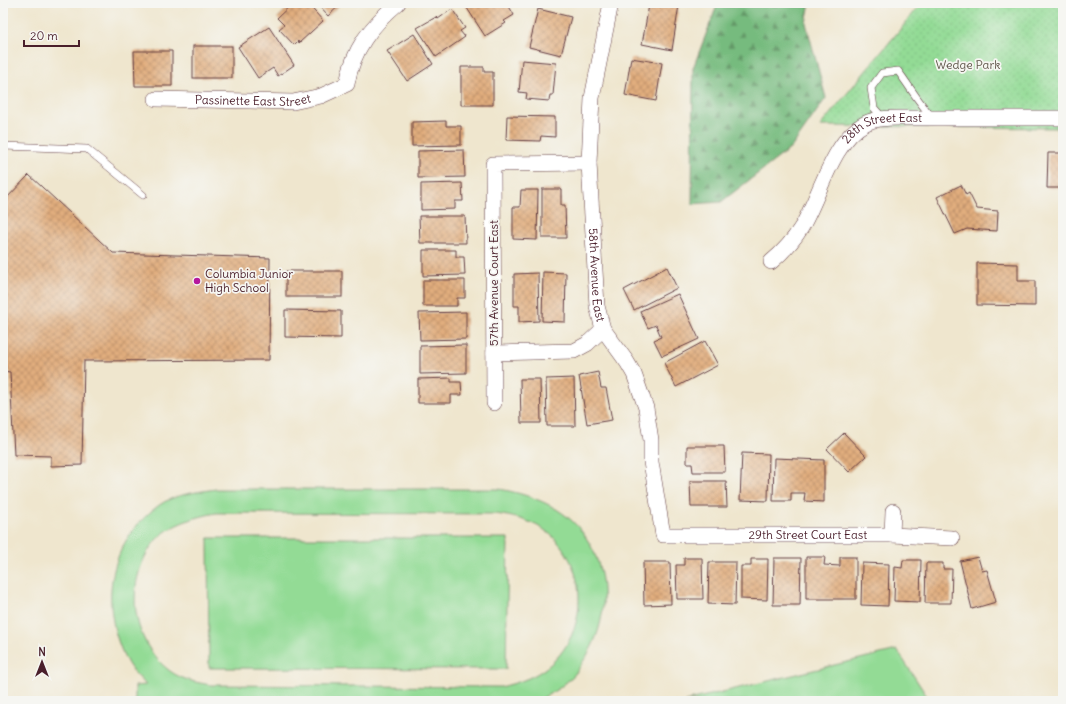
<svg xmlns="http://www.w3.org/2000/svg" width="1066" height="704" font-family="Delius,sans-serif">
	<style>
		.grass { fill: #93db95; stroke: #6e7d60; fill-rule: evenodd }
		.forest { fill: url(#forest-firs); stroke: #606d54 }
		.park { fill: url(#park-dots); stroke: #6e7d60 }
		.building { fill: url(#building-cross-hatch) }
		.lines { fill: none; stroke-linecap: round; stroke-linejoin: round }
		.service-casing { stroke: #633d43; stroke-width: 8 }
		.minor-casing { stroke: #633d43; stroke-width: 16 }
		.service { stroke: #fff; stroke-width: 7 }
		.minor { stroke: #fff; stroke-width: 15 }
		.poi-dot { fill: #b5179e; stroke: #f6f6f2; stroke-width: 1.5 }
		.labels { text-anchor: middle; stroke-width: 3.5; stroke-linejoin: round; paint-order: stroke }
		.park-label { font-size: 12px; fill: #60574b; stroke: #f6f6f2 }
		.street-label { font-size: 12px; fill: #4a1f2b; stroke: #f6f6f2 }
		.poi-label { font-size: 12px; fill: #4a1f2b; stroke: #f6f6f2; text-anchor: start }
	</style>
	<defs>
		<pattern id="forest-firs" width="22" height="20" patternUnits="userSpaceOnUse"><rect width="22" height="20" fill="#76bb7e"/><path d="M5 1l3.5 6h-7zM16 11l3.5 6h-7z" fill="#639767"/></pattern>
		<pattern id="park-dots" width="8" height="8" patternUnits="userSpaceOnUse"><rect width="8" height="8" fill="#93db95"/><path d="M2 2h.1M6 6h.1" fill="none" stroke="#80bc81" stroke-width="1.8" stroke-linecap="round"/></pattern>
		<pattern id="building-cross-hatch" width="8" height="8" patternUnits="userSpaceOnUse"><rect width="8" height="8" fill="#e1ad7e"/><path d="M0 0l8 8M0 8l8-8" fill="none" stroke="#b88c67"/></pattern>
	</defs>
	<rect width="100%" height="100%" fill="#f6f6f2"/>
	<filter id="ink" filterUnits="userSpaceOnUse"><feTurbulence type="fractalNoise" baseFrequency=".025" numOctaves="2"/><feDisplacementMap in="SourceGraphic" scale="8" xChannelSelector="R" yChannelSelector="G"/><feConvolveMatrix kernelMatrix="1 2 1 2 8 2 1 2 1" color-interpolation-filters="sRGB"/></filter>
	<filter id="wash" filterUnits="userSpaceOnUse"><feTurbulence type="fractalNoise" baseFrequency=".012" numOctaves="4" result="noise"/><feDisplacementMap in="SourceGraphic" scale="16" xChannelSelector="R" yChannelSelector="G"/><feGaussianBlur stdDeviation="0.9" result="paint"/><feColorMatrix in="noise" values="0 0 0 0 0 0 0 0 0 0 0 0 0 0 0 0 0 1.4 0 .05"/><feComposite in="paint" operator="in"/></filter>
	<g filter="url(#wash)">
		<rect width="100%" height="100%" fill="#efe6ce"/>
		<g class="grass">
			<path d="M216,489H499C528,494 559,505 579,528C611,567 611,623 582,663C579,668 576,674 571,678C561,688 549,695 536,701H135V686L146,685C140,678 131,670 127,662C99,607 106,544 158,506C174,494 197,492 216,489ZM216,513L495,514C518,517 541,523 557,541C591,579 585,641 543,670C530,679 516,683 501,687L212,685C198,683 182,680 170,671C129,640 124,579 156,540C170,524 196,517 216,513Z"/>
			<path d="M208,538H508L506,669L209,668Z"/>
			<path d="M897,650L930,701H685Z"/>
		</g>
		<path class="forest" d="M718,3H810L806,23L826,98L791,148L721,202L692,204L693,68Z"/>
		<path class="park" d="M922,3H1063V128L820,126Z"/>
		<g id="blocks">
			<g class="building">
				<path d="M293,3H307L323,21L299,43L298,41L294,45L279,29L284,25L277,18Z"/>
				<path d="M316,3H342L328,16Z"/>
				<path d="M468,3H507L514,15L504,21L506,23L485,36L465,5Z"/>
				<path d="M662,3L679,5L672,50L642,44L649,5L661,7Z"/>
				<path d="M452,9L465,28L460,31L465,37L436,57L417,28L436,17L438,19Z"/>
				<path d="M538,9L571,17L561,55L529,47Z"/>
				<path d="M269,27L294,65L278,76L273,68L258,78L238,47Z"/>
				<path d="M414,34L433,64L407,81L387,51Z"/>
				<rect x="193" y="46" width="39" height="32"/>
				<path d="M134,51H172V86H135Z"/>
				<path d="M631,58L662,63L656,101L625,95Z"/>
				<path d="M522,60L556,63L553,95H550L549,101L526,99L527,93L519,92Z"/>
				<path d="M461,67H484V72H493V105H461Z"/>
				<path d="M507,116L555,117V137L541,136L540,141L506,140Z"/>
				<path d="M446,121V126H461V145L412,146V122Z"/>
				<path d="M464,150L465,177L418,178V151Z"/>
				<path d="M1048,153H1063V188H1047Z"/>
				<path d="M29,175L113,253L270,258L269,360L84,361L82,465L51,466V456L14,455L10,372L3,371V202Z"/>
				<path d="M462,183L463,201H455V209L421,210V184Z"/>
				<path d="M961,185L966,195L969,193L977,209L998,211L997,231L967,229L955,234L937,197Z"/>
				<path d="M542,189H561V205H565L566,238H542Z"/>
				<path d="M521,190H538L537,240L513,239V207H520Z"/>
				<path d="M419,216H465L466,243H420Z"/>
				<path d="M423,250H456V257H464L465,275L423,276Z"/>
				<path d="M977,263L1018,264V281H1035V306L977,305Z"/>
				<path d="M667,267L677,288L634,310L624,290Z"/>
				<rect x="286" y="271" width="56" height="26"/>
				<path d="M543,272L566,273L565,322L542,321Z"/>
				<path d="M538,273L539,321L519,322V306H514V274Z"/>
				<path d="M423,280H465V298H457V306H423Z"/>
				<path d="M678,294L699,339L662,356L654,340L661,337L656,325L648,328L640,311Z"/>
				<path d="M285,310L341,311V338L285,337Z"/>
				<path d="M466,312V339L420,340L419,313Z"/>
				<path d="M705,341L718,365L676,387L664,363Z"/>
				<path d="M466,345V373L420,374V346Z"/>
				<path d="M598,372L601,388H606L612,420L587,424L579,376Z"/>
				<path d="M451,378V382H461L462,395H451V403H418V379Z"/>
				<path d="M574,378L575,426H547L546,379Z"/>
				<path d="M520,379H540L541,423H521Z"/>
				<path d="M844,433L866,456L849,472L827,449Z"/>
				<path d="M687,446H724L725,472H693L692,464H687Z"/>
				<path d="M742,453L769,454L768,501L740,500Z"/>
				<path d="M774,458L824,460V502L804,501L805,493H791V501H773Z"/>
				<path d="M690,481H726L727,507H691Z"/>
				<path d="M806,557H825L824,565L840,566V557H856V599H806Z"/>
				<path d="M978,557L982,571L987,570L996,602L972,609L960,561Z"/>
				<path d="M684,558H702L703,599H677L676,565H684Z"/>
				<path d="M774,558H801L800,605H773Z"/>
				<path d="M751,559H768L767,600L741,599V566H751Z"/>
				<path d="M903,560H921L920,602L894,601L895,567L902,568Z"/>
				<path d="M643,562H670L671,604L644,605Z"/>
				<path d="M709,562H736L735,605L708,604Z"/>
				<path d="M862,563L889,564L888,606L861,605Z"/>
				<path d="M926,563H943V569H952L951,603H925Z"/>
			</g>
		</g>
	</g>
	<g filter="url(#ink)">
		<use href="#blocks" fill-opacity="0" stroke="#633d43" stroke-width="1"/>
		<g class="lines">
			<g class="service-casing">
				<g id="service">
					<path d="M884,119L874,108L871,88L882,73L898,71C910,87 919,103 932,117"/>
					<path d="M3,146L87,149L143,195"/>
				</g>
			</g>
			<g class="minor-casing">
				<g id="minor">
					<path id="s1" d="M611,3L592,98L589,163L597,306L603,329L627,362L634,374L646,408L651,440V462L663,535H892L952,538"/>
					<path id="s2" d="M156,99L293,102L321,96L347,84C353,49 371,26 398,3"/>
					<path id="s3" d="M771,262C783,252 793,241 801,228C820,197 832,140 866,123C876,118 888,118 899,118H1063"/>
					<path d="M494,353L574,351L587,344L603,329"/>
					<path d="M494,403L493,164L589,163"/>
					<path d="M892,535L893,511"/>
				</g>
			</g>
			<use href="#service" class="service"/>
			<use href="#minor" class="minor"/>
		</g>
	</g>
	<circle class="poi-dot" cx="197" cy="281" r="4"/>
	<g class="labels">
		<g class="park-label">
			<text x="968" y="69">Wedge Park</text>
		</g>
		<g class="street-label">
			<text dy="4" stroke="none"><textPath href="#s2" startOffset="97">Passinette East Street</textPath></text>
			<text dy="4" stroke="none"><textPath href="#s3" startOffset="185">28th Street East</textPath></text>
			<text dy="4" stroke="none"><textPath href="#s1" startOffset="274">58th Avenue East</textPath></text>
			<text transform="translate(494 283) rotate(-90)" y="4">57th Avenue Court East</text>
			<text dy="4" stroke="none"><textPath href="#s1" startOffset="693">29th Street Court East</textPath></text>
		</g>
		<g class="poi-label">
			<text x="205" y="278">Columbia Junior<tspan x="205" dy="14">High School</tspan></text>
		</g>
	</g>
	<rect width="1066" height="704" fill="none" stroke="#f6f6f2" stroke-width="16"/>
	<g transform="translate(42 662)" stroke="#f6f6f2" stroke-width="3" paint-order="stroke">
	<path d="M0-3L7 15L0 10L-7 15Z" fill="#4a1f2b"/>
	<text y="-6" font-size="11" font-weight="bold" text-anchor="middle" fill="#4a1f2b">N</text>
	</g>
	<path d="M24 40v6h55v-6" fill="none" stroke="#4a1f2b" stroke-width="2"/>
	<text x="30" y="40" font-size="12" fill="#4a1f2b" stroke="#f6f6f2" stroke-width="3" paint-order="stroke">20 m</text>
</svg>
